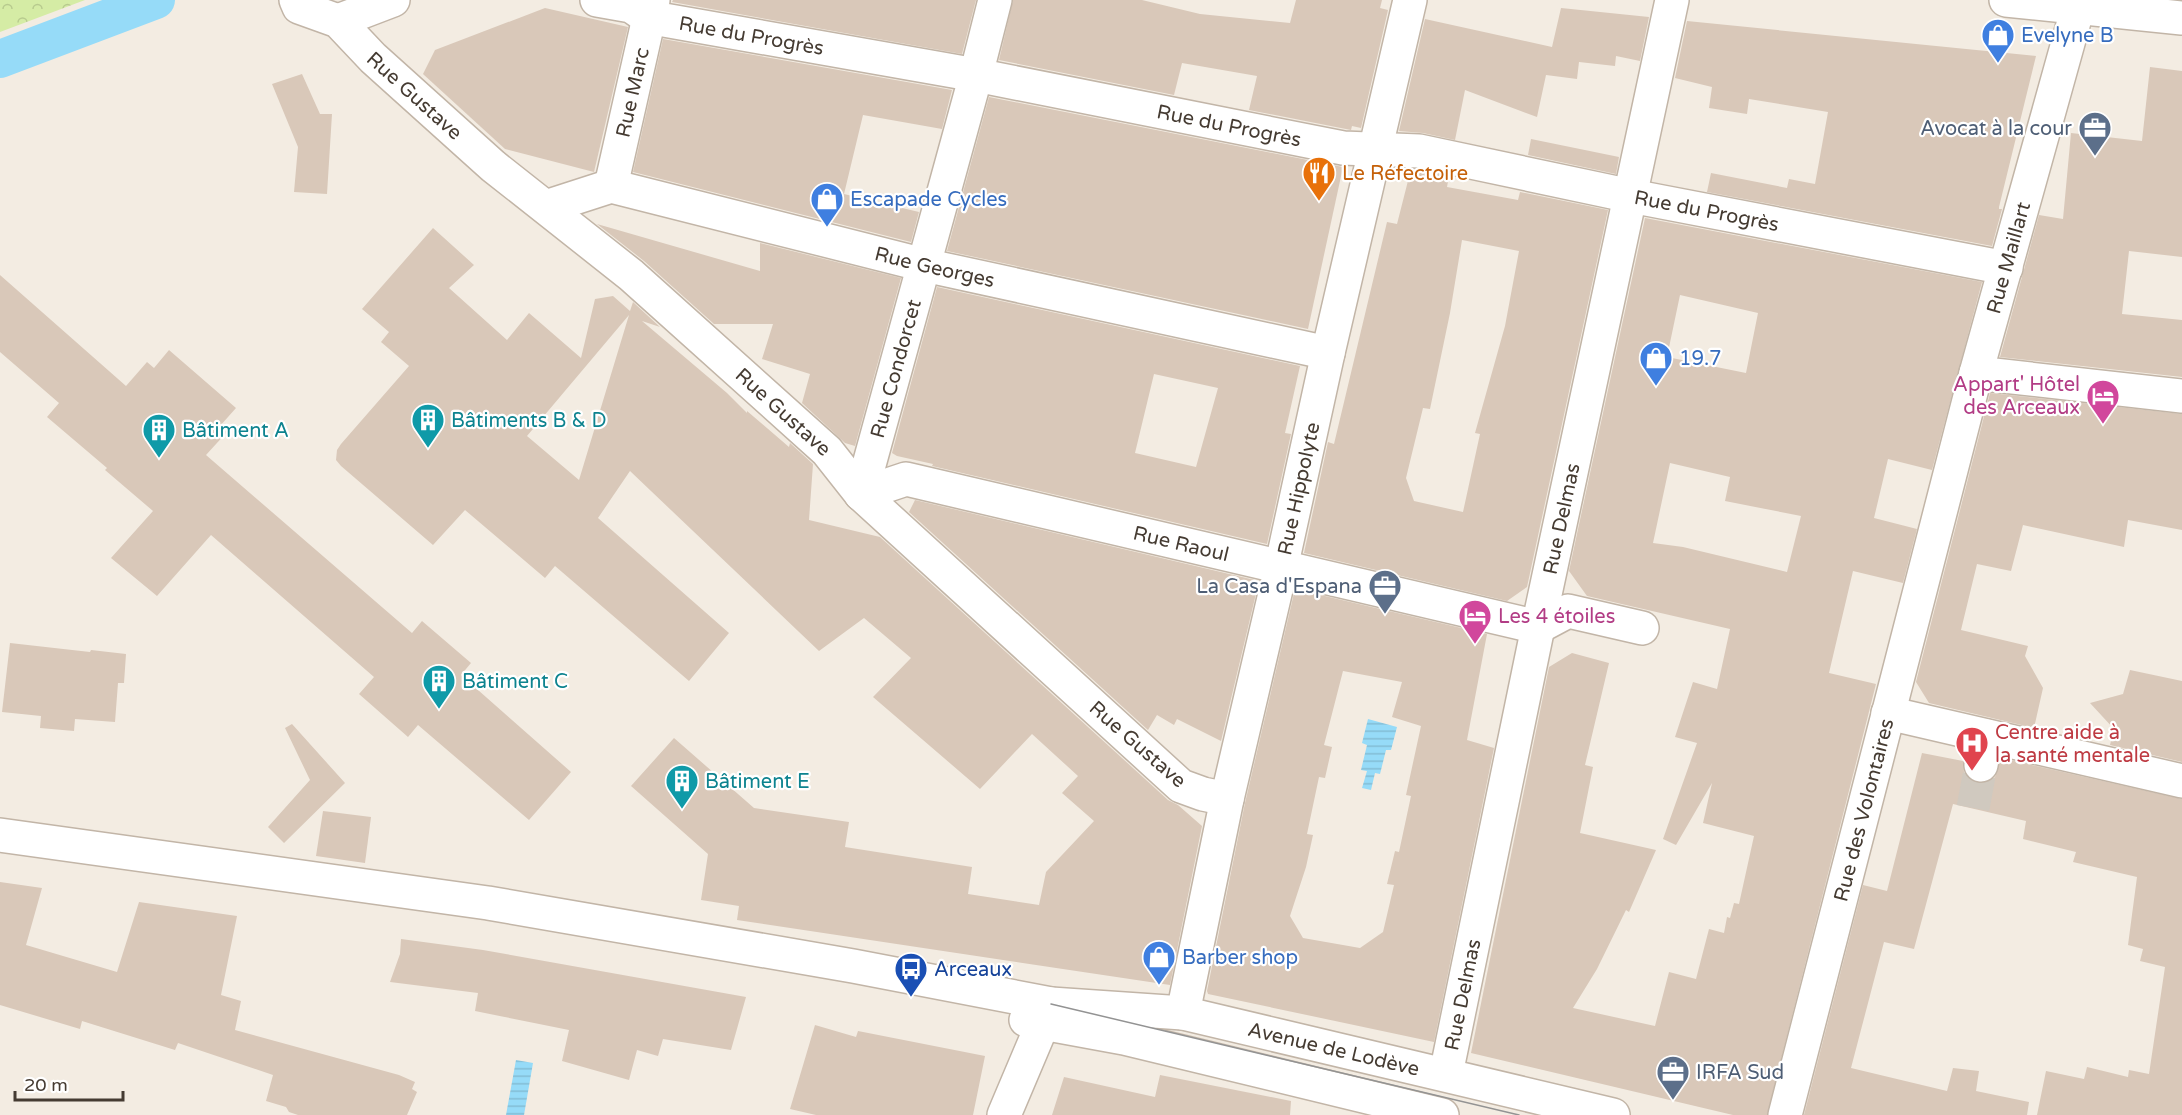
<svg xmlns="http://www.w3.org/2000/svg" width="2182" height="1115" font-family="'Varela Round',sans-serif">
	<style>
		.park { fill: url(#park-crowns) }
		.water { fill: url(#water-rules) }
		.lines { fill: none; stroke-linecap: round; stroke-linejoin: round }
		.canal { stroke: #96dbf8; stroke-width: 38 }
		.building { fill: #d9c8b9; fill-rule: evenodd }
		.minor-tunnel { stroke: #d0c9bf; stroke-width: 33; stroke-dasharray: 33 16; stroke-linecap: butt }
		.minor-casing { stroke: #c2b5a7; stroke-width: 36 }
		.minor { stroke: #fff; stroke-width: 33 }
		.tram { stroke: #939393; stroke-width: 1.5 }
		.labels { text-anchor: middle; stroke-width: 4.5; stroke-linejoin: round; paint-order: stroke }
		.shop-label { font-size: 20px; fill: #366cbe; stroke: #fff; text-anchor: start }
		.street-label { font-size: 20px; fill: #453b32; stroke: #fff }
		.service-label { font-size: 20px; fill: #4e5e75; stroke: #fff; text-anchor: end }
		.food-label { font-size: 20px; fill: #c56008; stroke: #fff; text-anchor: start }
		.hotel-label { font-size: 20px; fill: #b23c85; stroke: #fff; text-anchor: end }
		.culture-label { font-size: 20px; fill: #0d838f; stroke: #fff; text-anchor: start }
		.health-label { font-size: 20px; fill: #be3a42; stroke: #fff; text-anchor: start }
		.transit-label { font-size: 20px; fill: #164399; stroke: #fff; text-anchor: start }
	</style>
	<defs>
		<pattern id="park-crowns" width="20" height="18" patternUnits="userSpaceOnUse" patternTransform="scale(1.5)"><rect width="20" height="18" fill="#d5eca5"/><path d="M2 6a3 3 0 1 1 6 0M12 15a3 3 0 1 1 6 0" fill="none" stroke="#b8cb8e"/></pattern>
		<pattern id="water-rules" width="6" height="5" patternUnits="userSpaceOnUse" patternTransform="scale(1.5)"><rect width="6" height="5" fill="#96dbf8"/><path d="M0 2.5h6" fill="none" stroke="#83bdd5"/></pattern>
	</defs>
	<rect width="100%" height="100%" fill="#f3ece2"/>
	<path class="park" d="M0,0H85L0,32Z"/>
	<g class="water">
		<path d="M1368,719L1397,727L1391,750H1386L1380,774L1375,773L1371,790L1362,788L1367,771L1361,770L1367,745L1362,743Z"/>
		<path d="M516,1060L533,1063L524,1115H506Z"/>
	</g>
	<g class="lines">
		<path class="canal" d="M0,59L156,0"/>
	</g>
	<g class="building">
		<path d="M673,0H976L962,54L672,2Z"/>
		<path d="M1013,0H1142L1200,14L1290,23L1296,0H1382L1380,8L1388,10L1361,128L1352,126L1351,130L1249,110L1257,76L1182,63L1174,95L999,60Z"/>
		<path d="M545,8L628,27L594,172L505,149L423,74L435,50Z"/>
		<path d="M1561,8L1649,17L1640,61L1616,56L1615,66L1579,62L1577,79L1546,75L1537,117L1465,90L1455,140L1423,133L1399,131L1425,19L1552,47Z"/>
		<path d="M1687,21L2036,56L1999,207V209H2002L1992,246L1707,192L1711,173L1787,188L1789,179L1815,184L1828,112L1749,99L1747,114L1709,108L1712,87L1675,78Z"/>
		<path d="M663,39L952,90L942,129L863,115L844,194L919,212L911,242L633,172Z"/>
		<path d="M2150,67L2182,71V257L2129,251L2122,314L2182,320V377L2000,357L2039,215L2063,219L2071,133L2142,141Z"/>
		<path d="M302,74L320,114H332L327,194L294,192L298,147L272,84Z"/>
		<path d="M989,97L1343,167L1308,329L947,251Z"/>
		<path d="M1531,139L1619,157L1616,174L1528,155Z"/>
		<path d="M1411,169L1449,176L1447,187L1518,200L1520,192L1608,210L1527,587L1507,601L1304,553L1328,442L1334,444L1387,222L1397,224ZM1462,240L1519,251L1505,326L1475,433L1480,434L1463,512L1414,501L1406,478L1423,408L1430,409L1450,313Z"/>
		<path d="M1645,218L1982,282L1932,470L1888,459L1874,518L1917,529L1903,583L1853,571L1829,673L1876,684L1767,1115H1733L1471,1053L1549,667L1572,653L1609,663L1585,765L1593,767L1580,833L1656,850L1629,912L1626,910L1597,969L1573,1008L1655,1026L1669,972L1696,979L1709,929L1724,933L1727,917L1730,918L1734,903L1739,904L1754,836L1703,823L1712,783L1676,845L1663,839L1697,743L1675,737L1693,682L1717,689L1730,629L1587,596L1569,571ZM1680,295L1758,313L1746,373L1667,357ZM1670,463L1730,477L1725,501L1801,516L1787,572L1683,547L1653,543Z"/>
		<path d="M597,224L760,271V243L901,278L855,446L845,443L802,403L810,374L762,359L773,324H714L644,261Z"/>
		<path d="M433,228L474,265L449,288L507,340L529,313L581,358L595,299L613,296L630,311L633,302L660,327L642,321L727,393L747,413V411L789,447L790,443L813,464L809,520L880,537L1168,800L1178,805L1202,826L1170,985L737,920L739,906L701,900L708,854L631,786L674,738L754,808L849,822L845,847L972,867L968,894L1039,905L1046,872L1094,821L1062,793L1078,776L1032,734L980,789L873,697L911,658L864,618L819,651L630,471L598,518L729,633L689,681L555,566L545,578L465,510L433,545L341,466L336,460L337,450L341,444L409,366L381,342L389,332L362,309ZM629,315L579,480L527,436Z"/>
		<path d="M0,275L126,386L147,362L154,368L169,350L236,408L220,426L227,432L206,455L412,633L422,621L471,663L461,675L571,772L529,820L418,725L408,737L359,694L374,677L211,535L157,596L111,558L153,511L105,470L107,468L47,417L59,403L0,352Z"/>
		<path d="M937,287L1300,366L1285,433L1291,434L1267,544L932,466L933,464L897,456L892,453ZM1154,374L1218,388L1196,467L1135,453Z"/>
		<path d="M1990,393L2182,414V530L2128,520L2124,547L2023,525L2011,571L1977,564L1961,630L2028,646L2025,656L2043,688L2034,728L1929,703L1916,682Z"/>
		<path d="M915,500L1259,581L1221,741L1177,719L1174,725L1157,715L1148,730L909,512Z"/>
		<path d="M1295,589L1487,634L1467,740L1494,748L1434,1042L1208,994L1207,991L1245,803ZM1343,671L1402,682L1392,717L1421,726L1406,795L1411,796L1399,852L1395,851L1387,884L1394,885L1383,932L1360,948L1303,938L1290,916L1306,867L1313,835L1307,834L1319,777L1325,778L1332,747L1324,745Z"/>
		<path d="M10,643L90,652L91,650L126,654L124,683H118L115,722L75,719L74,731L40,728L41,716L2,712Z"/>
		<path d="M2130,670L2182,681V762L2110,745L2114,729L2090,703L2123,694Z"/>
		<path d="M292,724L345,783L284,843L268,827L310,780L285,728Z"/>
		<path d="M1922,753L1963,761L1964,772L1970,780L1977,783H1987L1995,777L2001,758L2182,799V1115H2037L2046,1071L2084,1079L2087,1067L2128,1077L2129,1070L2149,1074L2165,967L2140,961L2143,949L2128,945L2137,877L2073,862L2076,852L2023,839L2026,821L1953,804L1914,949L1884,942L1851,1068L1947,1091L1953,1068L1979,1071L1976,1091L2029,1102L2027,1115H1804L1863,885L1887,891Z"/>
		<path d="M323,811L371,817L365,863L316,856Z"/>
		<path d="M0,882L42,888L26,945L117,972L139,902L237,916L221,995L241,1001L235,1030L399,1075L415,1082L412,1089L417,1092L407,1115H298L289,1112L286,1107L266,1101L273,1075L178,1043L175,1050L82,1021L80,1029L0,1005Z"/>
		<path d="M401,939L483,950L746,997L731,1050L663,1039L658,1056L637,1050L629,1080L562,1061L569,1030L475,1011L478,993L390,982L400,954Z"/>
		<path d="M815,1025L856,1037L858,1031L985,1056L973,1115H816L790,1109Z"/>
		<path d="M1160,1075L1291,1101L1290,1115H1052L1064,1077L1155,1097Z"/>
	</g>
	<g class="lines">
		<path class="minor-tunnel" d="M1973,808L1981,765"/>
		<g class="minor-casing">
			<g id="minor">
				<path id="s1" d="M296,0L299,7L338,21L373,58L493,166L631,275L827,451L861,494L1181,786L1203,794L1227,799"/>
				<path id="s2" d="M597,0L631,6L647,17L976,75L1343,148L1419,151L1631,196L2006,268"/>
				<path d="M2006,0L2182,18"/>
				<path d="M338,21L393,0"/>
				<path id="s3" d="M611,186L653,0"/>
				<path id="s4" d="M546,207L611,186L924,265L1328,353"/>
				<path d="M1976,373L2182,396"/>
				<path id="s5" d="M861,494L906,479L1538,627L1568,611L1642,628"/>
				<path id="s6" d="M861,494L976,75L995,0"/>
				<path d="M1888,713L2182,781"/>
				<path d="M1981,765L1986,736"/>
				<path id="s7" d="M0,835L488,903L853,966L1051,1004L1183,1013L1613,1115"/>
				<path id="s8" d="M1183,1013L1227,799L1281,568L1328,353L1410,0"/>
				<path d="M1026,1020L1124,1038L1442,1115"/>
				<path id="s9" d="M1446,1074L1538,627L1672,0"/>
				<path d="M1004,1115L1051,1004"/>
				<path id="s10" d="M1785,1115L1976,373L2078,7"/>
			</g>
		</g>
		<use href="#minor" class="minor"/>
		<path class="tram" d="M1051,1004L1519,1115"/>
	</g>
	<defs>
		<g id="shop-pin" transform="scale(1.725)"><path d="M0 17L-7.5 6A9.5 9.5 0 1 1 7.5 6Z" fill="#3f7fe0" stroke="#fff"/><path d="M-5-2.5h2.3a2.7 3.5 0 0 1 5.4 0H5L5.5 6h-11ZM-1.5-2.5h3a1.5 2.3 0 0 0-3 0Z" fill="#fff"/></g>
		<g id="office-pin" transform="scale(1.725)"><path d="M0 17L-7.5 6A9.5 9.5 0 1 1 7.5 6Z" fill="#5c6f8a" stroke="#fff"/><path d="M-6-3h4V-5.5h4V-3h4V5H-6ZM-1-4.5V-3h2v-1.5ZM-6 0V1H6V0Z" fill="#fff"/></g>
		<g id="restaurant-pin" transform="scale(1.725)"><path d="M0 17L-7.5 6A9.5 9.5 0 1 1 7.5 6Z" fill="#e8710a" stroke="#fff"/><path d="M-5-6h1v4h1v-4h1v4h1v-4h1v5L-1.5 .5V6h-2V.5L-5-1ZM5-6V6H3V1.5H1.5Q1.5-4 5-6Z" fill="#fff"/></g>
		<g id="hotel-pin" transform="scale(1.725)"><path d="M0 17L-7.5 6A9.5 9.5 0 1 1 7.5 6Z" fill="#d1479c" stroke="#fff"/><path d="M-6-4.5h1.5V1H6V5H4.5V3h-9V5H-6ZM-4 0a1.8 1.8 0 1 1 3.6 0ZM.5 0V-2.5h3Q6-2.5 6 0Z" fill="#fff"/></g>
		<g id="building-pin" transform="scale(1.725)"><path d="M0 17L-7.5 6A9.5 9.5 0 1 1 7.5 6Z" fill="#0f9aa8" stroke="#fff"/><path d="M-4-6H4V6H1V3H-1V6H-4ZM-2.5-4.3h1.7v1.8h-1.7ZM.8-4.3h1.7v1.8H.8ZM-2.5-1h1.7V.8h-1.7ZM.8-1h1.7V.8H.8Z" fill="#fff"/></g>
		<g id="hospital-pin" transform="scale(1.725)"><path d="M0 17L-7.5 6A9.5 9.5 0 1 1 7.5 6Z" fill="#e0444e" stroke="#fff"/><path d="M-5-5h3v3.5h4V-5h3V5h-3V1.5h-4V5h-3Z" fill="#fff"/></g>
		<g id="bus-pin" transform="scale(1.725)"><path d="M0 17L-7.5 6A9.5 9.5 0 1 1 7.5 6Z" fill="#1a4fb4" stroke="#fff"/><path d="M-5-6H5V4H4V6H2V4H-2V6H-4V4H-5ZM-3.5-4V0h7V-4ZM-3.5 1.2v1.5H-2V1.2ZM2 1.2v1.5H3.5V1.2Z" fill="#fff"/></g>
	</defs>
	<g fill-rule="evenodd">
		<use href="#shop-pin" x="1998" y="35"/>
		<use href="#office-pin" x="2095" y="128"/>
		<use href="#restaurant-pin" x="1319" y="173"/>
		<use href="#shop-pin" x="827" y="199"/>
		<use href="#shop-pin" x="1656" y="358"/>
		<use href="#hotel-pin" x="2103" y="396"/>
		<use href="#building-pin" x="428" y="420"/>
		<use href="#building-pin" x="159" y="430"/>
		<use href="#office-pin" x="1385" y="586"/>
		<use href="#hotel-pin" x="1475" y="616"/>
		<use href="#building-pin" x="439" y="681"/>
		<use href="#hospital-pin" x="1972" y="743"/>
		<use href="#building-pin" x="682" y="781"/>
		<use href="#shop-pin" x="1159" y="957"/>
		<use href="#bus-pin" x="911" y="969"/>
		<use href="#office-pin" x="1673" y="1072"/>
	</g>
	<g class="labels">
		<g class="shop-label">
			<text x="2021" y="42">Evelyne B</text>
			<text x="850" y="206">Escapade Cycles</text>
			<text x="1679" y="365">19.7</text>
			<text x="1182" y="964">Barber shop</text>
		</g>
		<g class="street-label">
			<text dy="7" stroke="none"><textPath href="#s2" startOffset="160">Rue du Progrès</textPath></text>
			<text dy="7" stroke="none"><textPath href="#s3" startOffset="96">Rue Marc</textPath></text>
			<text dy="7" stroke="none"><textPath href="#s1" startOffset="156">Rue Gustave</textPath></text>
			<text dy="7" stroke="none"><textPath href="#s2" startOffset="646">Rue du Progrès</textPath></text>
			<text dy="7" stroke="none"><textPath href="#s2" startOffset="1132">Rue du Progrès</textPath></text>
			<text dy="7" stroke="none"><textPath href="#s10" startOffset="886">Rue Maillart</textPath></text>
			<text dy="7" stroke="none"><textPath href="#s4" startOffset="402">Rue Georges</textPath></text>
			<text dy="7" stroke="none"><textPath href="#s6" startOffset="130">Rue Condorcet</textPath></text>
			<text dy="7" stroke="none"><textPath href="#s1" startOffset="642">Rue Gustave</textPath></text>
			<text dy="7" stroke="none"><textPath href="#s8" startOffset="537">Rue Hippolyte</textPath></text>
			<text dy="7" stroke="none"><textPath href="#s9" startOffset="567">Rue Delmas</textPath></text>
			<text dy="7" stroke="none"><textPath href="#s5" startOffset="330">Rue Raoul</textPath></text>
			<text transform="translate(1138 744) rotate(41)" y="7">Rue Gustave</text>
			<text dy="7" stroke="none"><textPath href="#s10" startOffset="315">Rue des Volontaires</textPath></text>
			<text dy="7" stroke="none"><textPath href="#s9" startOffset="81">Rue Delmas</textPath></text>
			<text dy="7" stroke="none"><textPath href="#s7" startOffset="1352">Avenue de Lodève</textPath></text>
		</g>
		<g class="service-label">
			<text x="2072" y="135">Avocat à la cour</text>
			<text x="1362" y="593">La Casa d'Espana</text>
			<text x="1696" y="1079" text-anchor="start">IRFA Sud</text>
		</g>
		<g class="food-label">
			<text x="1342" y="180">Le Réfectoire</text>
		</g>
		<g class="hotel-label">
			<text x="2080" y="391">Appart' Hôtel<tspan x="2080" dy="23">des Arceaux</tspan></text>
			<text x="1498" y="623" text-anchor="start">Les 4 étoiles</text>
		</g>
		<g class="culture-label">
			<text x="451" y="427">Bâtiments B &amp; D</text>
			<text x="182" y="437">Bâtiment A</text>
			<text x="462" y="688">Bâtiment C</text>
			<text x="705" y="788">Bâtiment E</text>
		</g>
		<g class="health-label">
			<text x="1995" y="739">Centre aide à<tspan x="1995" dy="23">la santé mentale</tspan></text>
		</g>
		<g class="transit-label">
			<text x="934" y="976">Arceaux</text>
		</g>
	</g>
	<path d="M15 1091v9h108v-9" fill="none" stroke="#453b32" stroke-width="3"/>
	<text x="24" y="1091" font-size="18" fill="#453b32" stroke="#ffffff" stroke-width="4.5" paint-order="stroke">20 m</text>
</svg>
